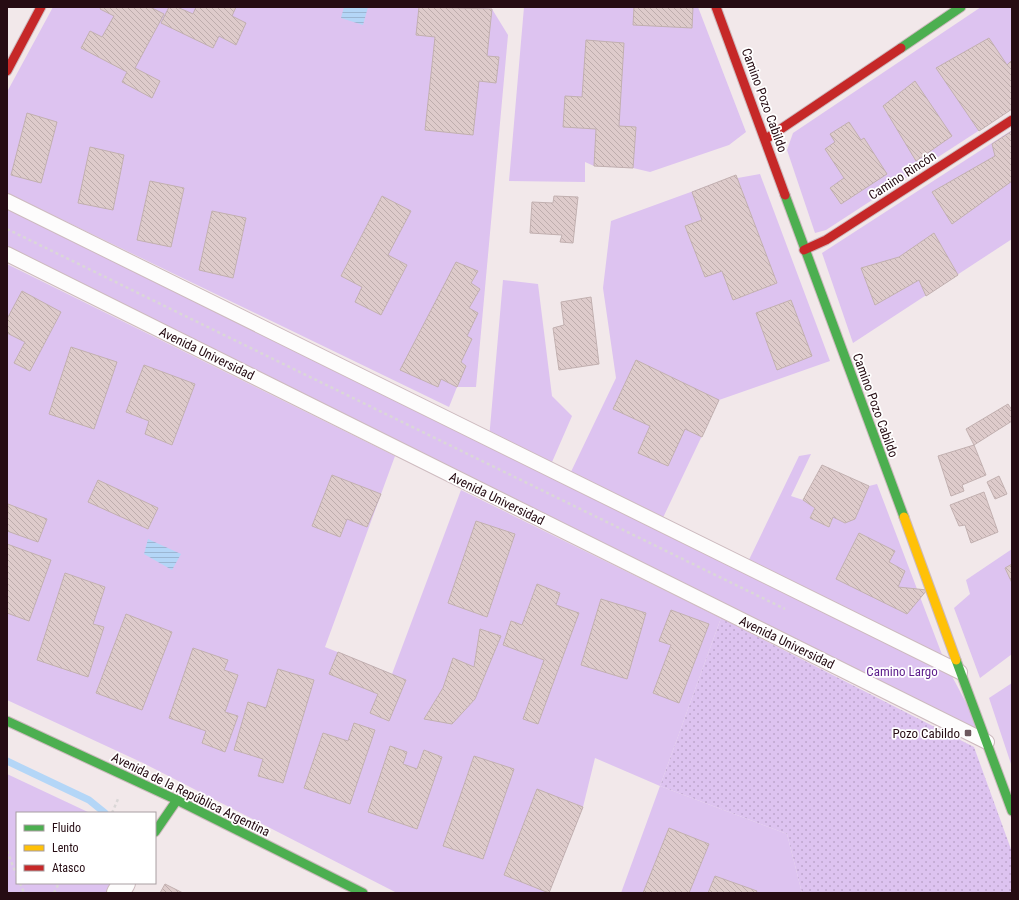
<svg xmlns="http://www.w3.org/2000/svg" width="1019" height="900" font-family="'Roboto Condensed',sans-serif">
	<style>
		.grass { fill: url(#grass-dots) }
		.green { fill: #ddc3f0 }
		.water { fill: url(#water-rules) }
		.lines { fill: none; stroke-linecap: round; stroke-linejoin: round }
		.stream { stroke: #b4d6f7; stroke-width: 7 }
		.building { fill: url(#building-back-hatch); stroke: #c2b0b0 }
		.lane-casing { stroke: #cdbabe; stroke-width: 16 }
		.street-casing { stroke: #cdbabe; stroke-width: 24 }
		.fast-casing { stroke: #cdbabe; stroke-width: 11 }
		.slow-casing { stroke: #cdbabe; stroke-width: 11 }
		.jam-casing { stroke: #cdbabe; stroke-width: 11 }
		.path { stroke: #dad7d7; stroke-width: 2.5; stroke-dasharray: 3 3; stroke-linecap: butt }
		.lane { stroke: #fdfcfc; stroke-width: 14 }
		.street { stroke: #fdfcfc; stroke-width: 22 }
		.fast { stroke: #4caf50; stroke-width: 9 }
		.slow { stroke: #ffc107; stroke-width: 9 }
		.jam { stroke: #c62828; stroke-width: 9 }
		.poi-dot { fill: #6d595e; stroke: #fff; stroke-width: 1.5 }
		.labels { text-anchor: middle; stroke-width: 3.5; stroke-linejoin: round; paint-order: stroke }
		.street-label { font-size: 13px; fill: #260c13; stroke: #fff }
		.park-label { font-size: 13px; fill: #5d1e8c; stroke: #fff }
		.poi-label { font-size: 13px; fill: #260c13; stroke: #fff; text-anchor: end }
	</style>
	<defs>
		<pattern id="grass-dots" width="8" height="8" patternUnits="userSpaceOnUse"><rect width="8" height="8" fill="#ddc3f0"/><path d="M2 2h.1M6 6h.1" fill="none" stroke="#bea6cd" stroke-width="1.8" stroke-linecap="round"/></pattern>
		<pattern id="water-rules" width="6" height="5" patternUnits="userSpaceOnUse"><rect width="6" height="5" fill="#b4d6f7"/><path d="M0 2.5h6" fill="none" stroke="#9bb6d3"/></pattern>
		<pattern id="building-back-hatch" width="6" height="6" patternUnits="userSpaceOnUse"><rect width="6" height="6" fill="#decbcb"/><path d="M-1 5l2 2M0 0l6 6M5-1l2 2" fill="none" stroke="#beadad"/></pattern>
	</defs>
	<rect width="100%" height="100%" fill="#f2e8ea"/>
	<path class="grass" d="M721,618L974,747L1012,852V893H802L787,834L660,786Z"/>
	<g class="green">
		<path d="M53,7H475L492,9L508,35L476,387H457L449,407L7,193V92Z"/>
		<path d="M524,7H698L746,132L729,145L650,172L633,168L594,166L585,162V182L509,181Z"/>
		<path d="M981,7H1012V109L826,230L815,233L787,150L793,133Z"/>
		<path d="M1012,130V239L853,343L822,253Z"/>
		<path d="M760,174L830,361L719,400L660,524L746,566L799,456L811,454L791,496L803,500L815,508L810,518L829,527L833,517L855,519L869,486L877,484L946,665L987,742L7,254V201L489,439L503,280L538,284L552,396L572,416L549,469L568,478L616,378L603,288L611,221L721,181Z"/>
		<path d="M7,264L395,456L325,647L392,674L461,490L721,618L660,786L787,834L802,893H621L660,786L595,758L583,807L549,893H397L143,763L7,700Z"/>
		<path d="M1012,549V654L980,678L954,608L970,594L966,580Z"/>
		<path d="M1012,683V767L989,698Z"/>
		<path d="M7,774L90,813H17V883H124L118,893H7Z"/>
	</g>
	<g class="water">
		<path d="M344,7H368L363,25L341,18Z"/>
		<path d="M148,539L181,554L172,570L144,554Z"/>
	</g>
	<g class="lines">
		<path class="stream" d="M7,761L89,800L105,813"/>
	</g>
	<g class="building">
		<path d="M101,7H150L164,14L135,68L160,81L152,98L122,82L127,72L81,48L90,31L102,37L114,16L100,9Z"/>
		<path d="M169,7H177L193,14L196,7H236L232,16L246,23L236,45L219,36L213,48L161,23Z"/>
		<path d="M419,7L492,9L487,56L499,57L496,83L479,81L473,135L425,130L435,37L416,35Z"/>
		<path d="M634,7H693L692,28L633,25Z"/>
		<path d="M989,38L1007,65L1012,60V109L979,131L936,68Z"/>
		<path d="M586,40L624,43L619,126L636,127L633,168L594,166L596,129L563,127L565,96L582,97Z"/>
		<path d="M915,81L952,136L916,161L883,106Z"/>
		<path d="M27,113L57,122L41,183L11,175Z"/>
		<path d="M849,122L861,140L864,138L887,174L841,204L830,188L844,178L825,149L835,142L830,134Z"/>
		<path d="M1012,131V181L952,224L932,192L995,156L992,144Z"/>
		<path d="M90,147L124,155L113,210L78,203Z"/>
		<path d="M736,175L777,283L733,300L722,271L705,277L685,226L702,220L692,192Z"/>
		<path d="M150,181L184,188L171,247L137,240Z"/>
		<path d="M382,196L411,211L388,255L407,265L381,315L355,302L362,287L341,276Z"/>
		<path d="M554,196L578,197L573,243L560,242L562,235L530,233L532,202L553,203Z"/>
		<path d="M212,211L246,218L233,278L199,270Z"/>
		<path d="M934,233L958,275L926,296L919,280L875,305L861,268L899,257Z"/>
		<path d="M456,262L478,271L471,283L480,289L469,308L478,313L467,336L472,339L461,362L466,366L457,387L441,379L438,387L400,370Z"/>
		<path d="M22,291L61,312L30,371L14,363L25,342L7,333V319Z"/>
		<path d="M591,297L599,364L559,370L553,328L564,325L561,302Z"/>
		<path d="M791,300L812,356L777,370L756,313Z"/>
		<path d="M71,347L117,362L94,429L49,414Z"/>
		<path d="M636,360L719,400L702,437L685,429L668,466L638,453L650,426L613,409Z"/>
		<path d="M144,365L195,384L172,445L145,434L149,421L126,412Z"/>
		<path d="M1008,404L1012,410V421L974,445L966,429Z"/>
		<path d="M974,445L986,475L962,485L964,491L951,496L938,456Z"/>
		<path d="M822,465L869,486L855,519L845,523L833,517L829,527L810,518L815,508L803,500Z"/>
		<path d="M332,475L381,494L367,527L347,519L340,537L312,526Z"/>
		<path d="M999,476L1007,494L995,499L987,482Z"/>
		<path d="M98,480L158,508L148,529L88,502Z"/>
		<path d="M984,492L998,532L971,543L965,525L959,526L950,505Z"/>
		<path d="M8,504L47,519L38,542L7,531Z"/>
		<path d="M476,521L515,534L487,617L448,603Z"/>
		<path d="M859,533L895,551L889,562L905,571L898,587L927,590L907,614L836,579Z"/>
		<path d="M7,544L51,560L29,621L7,613Z"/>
		<path d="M1012,564V583L1005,568Z"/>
		<path d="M65,573L105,587L93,624L104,627L88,677L37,660Z"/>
		<path d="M537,584L560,593L556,605L579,613L538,724L523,719L544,660L503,645L511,621L522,625Z"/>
		<path d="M601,599L646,613L627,679L581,665Z"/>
		<path d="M671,610L709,624L679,703L653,693L671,645L659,641Z"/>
		<path d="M126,614L172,632L142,710L96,693Z"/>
		<path d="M480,629L501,636L475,699L452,724L424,719L443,688L453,658L474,667Z"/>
		<path d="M193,648L228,660L224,670L238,675L225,712L238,716L225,752L202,743L206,731L169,718Z"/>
		<path d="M338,652L406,680L389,721L370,713L378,694L329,674Z"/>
		<path d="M278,669L314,680L283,783L258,776L263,759L234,750L248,702L266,708Z"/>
		<path d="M354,723L375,730L350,804L304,788L323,733L348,741Z"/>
		<path d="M390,746L407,752L403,764L417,769L424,750L442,757L417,829L368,812Z"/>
		<path d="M474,756L514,769L483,859L443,846Z"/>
		<path d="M537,789L583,807L549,893L504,875Z"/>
		<path d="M669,828L709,844L689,893H643Z"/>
		<path d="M715,876L757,891L756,893H708Z"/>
		<path d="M165,884L183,893H160Z"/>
	</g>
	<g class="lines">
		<g class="lane-casing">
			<g id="lane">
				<path d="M7,201L960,672"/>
				<path d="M7,254L987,742"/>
			</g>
		</g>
		<g class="street-casing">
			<path id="street" d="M118,893L124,883"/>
		</g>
		<g class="fast-casing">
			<g id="fast">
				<path d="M901,48L961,7"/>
				<path d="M785,195L904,517"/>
				<path d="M956,660L1012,811"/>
				<path d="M7,721L177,800L363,893"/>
				<path d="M155,832L177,800"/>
			</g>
		</g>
		<g class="slow-casing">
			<path id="slow" d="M904,517L956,660"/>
		</g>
		<g class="jam-casing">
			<g id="jam">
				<path d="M716,7L785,195"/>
				<path d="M7,71L41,7"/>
				<path d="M766,139L901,48"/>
				<path d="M804,250L826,240L1012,120"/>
			</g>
		</g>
		<g class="path">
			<path d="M7,229L785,609"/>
			<path d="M112,813L118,799"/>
			<path d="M7,851L17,876"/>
			<path d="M20,883L24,893"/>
			<path d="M54,893L59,883"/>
		</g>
		<use href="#lane" class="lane"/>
		<use href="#street" class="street"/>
		<use href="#fast" class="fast"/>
		<use href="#slow" class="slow"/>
		<use href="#jam" class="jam"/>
	</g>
	<rect class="poi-dot" x="964" y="729" width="8" height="8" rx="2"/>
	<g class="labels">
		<g class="street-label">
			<text transform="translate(765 100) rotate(70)" y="5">Camino Pozo Cabildo</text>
			<text transform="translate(902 175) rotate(-33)" y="5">Camino Rincón</text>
			<text transform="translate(207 353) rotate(26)" y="5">Avenida Universidad</text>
			<text transform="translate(876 405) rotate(70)" y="5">Camino Pozo Cabildo</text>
			<text transform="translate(497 498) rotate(26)" y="5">Avenida Universidad</text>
			<text transform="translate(787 642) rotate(26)" y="5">Avenida Universidad</text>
			<text transform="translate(191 794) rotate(26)" y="5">Avenida de la República Argentina</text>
		</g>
		<g class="park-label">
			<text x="902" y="676">Camino Largo</text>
		</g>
		<g class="poi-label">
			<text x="960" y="738">Pozo Cabildo</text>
		</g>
	</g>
	<rect width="1019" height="900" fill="none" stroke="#260c13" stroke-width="16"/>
	<rect x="16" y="812" width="140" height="72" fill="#ffffff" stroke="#a89ea1"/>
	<rect x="24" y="825" width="20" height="6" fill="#4caf50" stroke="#a89ea1"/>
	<text x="52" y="832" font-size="12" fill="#260c13">Fluido</text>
	<rect x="24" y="845" width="20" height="6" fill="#ffc107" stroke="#a89ea1"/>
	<text x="52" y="852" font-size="12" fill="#260c13">Lento</text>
	<rect x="24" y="865" width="20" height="6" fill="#c62828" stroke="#a89ea1"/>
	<text x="52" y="872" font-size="12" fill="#260c13">Atasco</text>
</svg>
